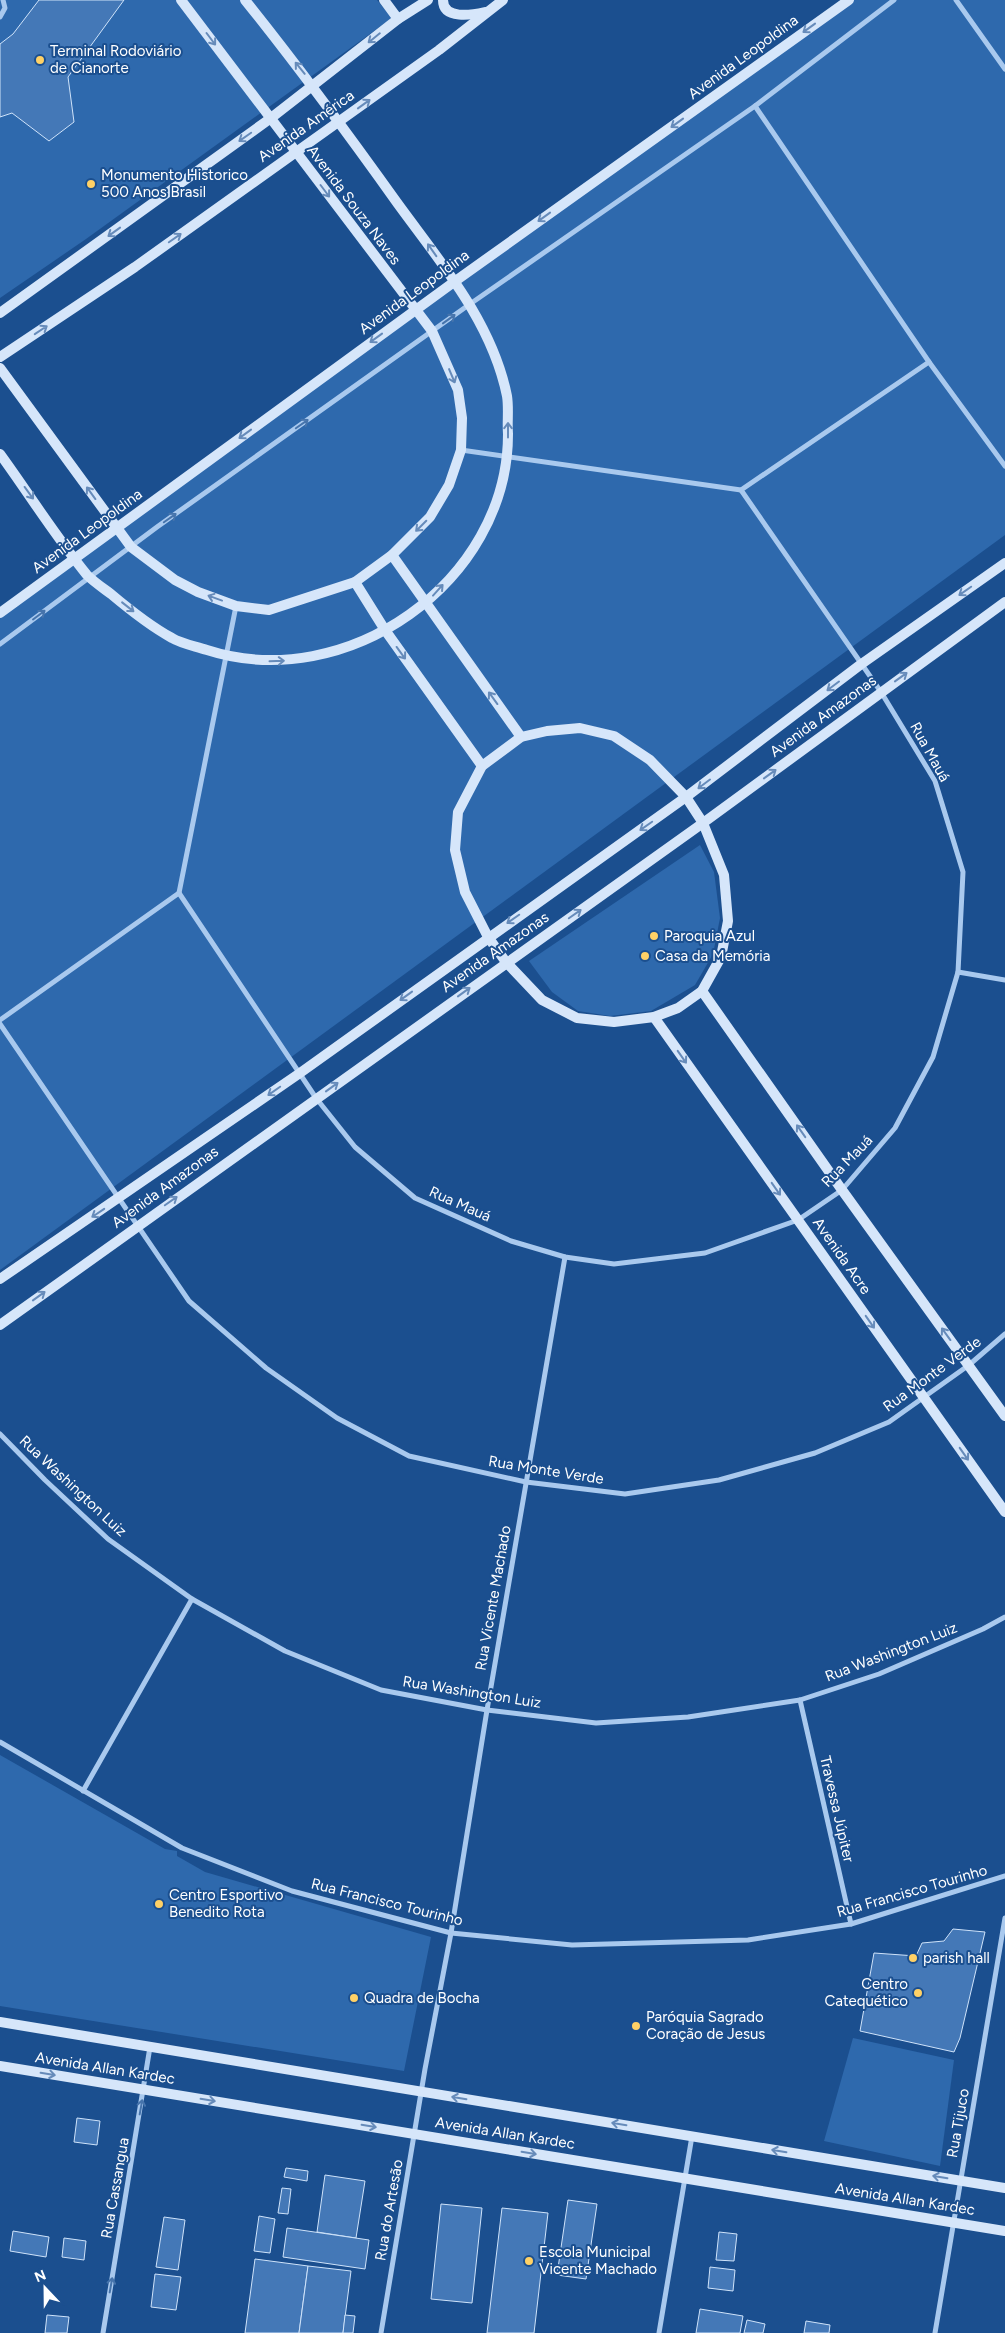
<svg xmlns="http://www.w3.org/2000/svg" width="1005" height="2333" font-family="Figtree,sans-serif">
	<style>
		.green { fill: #2e69ad }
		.building { fill: #4478b7; stroke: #cfe3fa }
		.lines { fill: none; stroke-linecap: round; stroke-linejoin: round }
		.street { stroke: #a9c9ee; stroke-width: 5 }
		.secondary { stroke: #d6e6fa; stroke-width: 10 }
		.oneway { stroke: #668bba }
		.oneway2 { stroke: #4674ac }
		.poi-dot { fill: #ffd166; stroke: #1b4f8f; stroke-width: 2 }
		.labels { text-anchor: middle; stroke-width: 4; stroke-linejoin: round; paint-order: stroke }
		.poi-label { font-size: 15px; fill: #fff; stroke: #1b4f8f; text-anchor: start }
		.street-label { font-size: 15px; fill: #fff; stroke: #1b4f8f }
	</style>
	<rect width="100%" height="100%" fill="#1b4f8f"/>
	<g class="green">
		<path d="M0,0H377L392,18L86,239L0,298Z"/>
		<path d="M849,0H1005V535L0,1270V610Z"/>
		<path d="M700,845L714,872L720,918L713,954L695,985L651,1011L610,1016L578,1011L552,992L529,961Z"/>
		<path d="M0,1755L165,1849L177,1851V1856L205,1872L431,1937L404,2071L0,2006Z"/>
		<path d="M853,2038L954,2060L940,2166L824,2141Z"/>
	</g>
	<g class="building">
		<path d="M39,0H124L68,77L74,122L49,141L12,113L0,117V44L13,34Z"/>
		<path d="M953,1929L985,1932L960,2038L954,2052L860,2031L874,1953L916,1956L922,1943L944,1941Z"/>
		<path d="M77,2118L100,2121L97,2145L74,2142Z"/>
		<path d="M286,2168L308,2171L307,2181L284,2177Z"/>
		<path d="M325,2175L365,2181L356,2238L317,2232Z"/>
		<path d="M282,2188L291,2189L288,2214L278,2213Z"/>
		<path d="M568,2200L597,2204L586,2279L557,2275Z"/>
		<path d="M441,2204L482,2208L472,2303L431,2299Z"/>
		<path d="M502,2208L548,2213L534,2333H487Z"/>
		<path d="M259,2216L275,2219L270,2253L254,2251Z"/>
		<path d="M164,2217L185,2220L178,2270L156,2267Z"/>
		<path d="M287,2228L369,2240L365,2269L283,2257Z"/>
		<path d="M13,2231L49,2237L46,2257L10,2251Z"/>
		<path d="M719,2232L737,2234L734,2261L716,2260Z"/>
		<path d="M64,2238L86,2241L84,2260L62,2257Z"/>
		<path d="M255,2259L308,2266L299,2333H245Z"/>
		<path d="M308,2266L351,2271L343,2333H299Z"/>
		<path d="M710,2267L735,2270L733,2291L708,2288Z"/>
		<path d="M155,2274L181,2277L176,2310L151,2307Z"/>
		<path d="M700,2309L743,2316L740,2333H696Z"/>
		<path d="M47,2315L69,2317L67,2333H45Z"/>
		<path d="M345,2315L355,2316L353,2333H343Z"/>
		<path d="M747,2320L765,2324L763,2333H744Z"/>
		<path d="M806,2321L830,2325L829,2333H804Z"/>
	</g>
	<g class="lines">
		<g class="street">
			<path d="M956,0L1005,69"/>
			<path d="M0,17L5,8L3,0"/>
			<path d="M755,106L929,362L1005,466"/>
			<path d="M461,450L741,490"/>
			<path d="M0,644L157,527L470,304L755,106L894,0"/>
			<path d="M179,893L236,606"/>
			<path d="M958,972L1005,980"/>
			<path d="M0,1020L179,893L316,1098L355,1147L415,1198L511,1241L565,1257L614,1264L705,1253L798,1220L842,1190L895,1128L933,1057L958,972L963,872L935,781L881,692L741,490L929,362"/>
			<path d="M0,1024L189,1301L266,1368L337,1418L409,1456L526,1482L625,1494L719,1480L815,1453L889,1422L969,1365L1005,1334"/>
			<path d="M0,1434L45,1480L108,1539L192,1599L285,1651L381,1690L487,1710L596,1723L688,1717L800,1700L879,1674L983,1629L1005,1617"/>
			<path d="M800,1700L851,1924"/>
			<path d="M0,1742L182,1848L292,1891L451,1933L572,1945L748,1940L851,1924L1005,1876"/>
			<path d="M83,1791L192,1599"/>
			<path d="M103,2333L150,2047"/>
			<path d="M381,2333L425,2069L451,1933L487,1710L565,1257"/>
			<path d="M659,2333L692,2136"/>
			<path d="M935,2333L1005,1918"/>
		</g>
		<g class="secondary">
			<path d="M384,0L398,19"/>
			<path d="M443,0C443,20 472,15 485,12"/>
			<path d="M0,313L271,118L398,19L428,0"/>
			<path d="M0,357L135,267L439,50L503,0"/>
			<path d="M0,368L131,547L175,580L198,592L236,606L269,610L355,582L392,555L430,517L449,485L461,450L462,418L458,390L432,331L181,0"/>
			<path d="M0,454C29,494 56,537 87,575C94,582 103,588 111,594C130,610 150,626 172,638C182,644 195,646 207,650C346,695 508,582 508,434C507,422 509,408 507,396C492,322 441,263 398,204C348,134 298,66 245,0"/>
			<path d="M392,555L521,737"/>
			<path d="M355,582L385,630L482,766"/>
			<path d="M0,613L454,282L849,0"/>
			<path d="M580,728L614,736L650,760L686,797L703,823L724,875L728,921L721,957L702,991L678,1008L654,1017L614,1022L577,1018L542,1000L506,962L488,937L465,892L455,850L458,812L482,766L521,737L547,731Z"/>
			<path d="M702,991L842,1190L1005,1416"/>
			<path d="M654,1017L1005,1512"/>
			<path d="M0,1279L300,1073L686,797L860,665L1005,563"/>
			<path d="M0,1325L703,823L1005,602"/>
			<path d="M0,2022L1005,2188"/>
			<path d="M0,2066L1005,2231"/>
		</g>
	</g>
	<defs><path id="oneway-shaft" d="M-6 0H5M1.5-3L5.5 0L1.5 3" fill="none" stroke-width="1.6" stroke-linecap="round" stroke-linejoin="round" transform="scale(1.25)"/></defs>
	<g class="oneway">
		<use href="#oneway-shaft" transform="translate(809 28) rotate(144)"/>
		<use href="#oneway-shaft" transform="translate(374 38) rotate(141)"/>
		<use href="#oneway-shaft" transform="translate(211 39) rotate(53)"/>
		<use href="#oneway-shaft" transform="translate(300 68) rotate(-129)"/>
		<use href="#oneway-shaft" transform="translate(364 104) rotate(-36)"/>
		<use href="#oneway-shaft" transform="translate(677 123) rotate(144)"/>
		<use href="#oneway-shaft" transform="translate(245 137) rotate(145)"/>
		<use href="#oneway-shaft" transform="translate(325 191) rotate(53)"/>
		<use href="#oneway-shaft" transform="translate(544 217) rotate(144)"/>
		<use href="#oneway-shaft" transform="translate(114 232) rotate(144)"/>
		<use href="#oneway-shaft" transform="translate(175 238) rotate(-35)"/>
		<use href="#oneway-shaft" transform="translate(432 250) rotate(-125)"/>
		<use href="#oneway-shaft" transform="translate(41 330) rotate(-34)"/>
		<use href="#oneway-shaft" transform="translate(376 338) rotate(144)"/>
		<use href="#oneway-shaft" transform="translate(452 376) rotate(67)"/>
		<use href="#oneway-shaft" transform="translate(508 430) rotate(-90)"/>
		<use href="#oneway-shaft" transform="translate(245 434) rotate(144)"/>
		<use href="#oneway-shaft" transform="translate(29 493) rotate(54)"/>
		<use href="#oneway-shaft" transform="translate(91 493) rotate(-126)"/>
		<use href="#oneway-shaft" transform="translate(421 526) rotate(135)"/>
		<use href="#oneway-shaft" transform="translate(438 590) rotate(-48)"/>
		<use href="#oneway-shaft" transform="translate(965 591) rotate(145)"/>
		<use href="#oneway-shaft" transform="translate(215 598) rotate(-160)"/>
		<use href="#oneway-shaft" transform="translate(128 607) rotate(38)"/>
		<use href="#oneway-shaft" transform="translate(401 653) rotate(54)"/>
		<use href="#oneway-shaft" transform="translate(277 661) rotate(-2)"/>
		<use href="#oneway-shaft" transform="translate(901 677) rotate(-36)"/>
		<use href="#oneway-shaft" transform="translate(833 686) rotate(143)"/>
		<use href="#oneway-shaft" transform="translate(493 698) rotate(-126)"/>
		<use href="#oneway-shaft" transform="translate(770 774) rotate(-36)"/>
		<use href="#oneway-shaft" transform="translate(704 784) rotate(143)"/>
		<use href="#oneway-shaft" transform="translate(646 826) rotate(145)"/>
		<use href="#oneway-shaft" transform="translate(575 914) rotate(-35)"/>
		<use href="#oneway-shaft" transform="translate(513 919) rotate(145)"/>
		<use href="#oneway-shaft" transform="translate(464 992) rotate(-36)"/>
		<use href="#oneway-shaft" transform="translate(406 996) rotate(144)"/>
		<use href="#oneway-shaft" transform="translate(682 1057) rotate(55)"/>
		<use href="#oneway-shaft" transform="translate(332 1087) rotate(-36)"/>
		<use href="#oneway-shaft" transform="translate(274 1091) rotate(145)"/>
		<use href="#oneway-shaft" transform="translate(801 1131) rotate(-125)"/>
		<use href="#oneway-shaft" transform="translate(776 1189) rotate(55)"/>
		<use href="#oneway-shaft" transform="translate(171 1201) rotate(-35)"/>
		<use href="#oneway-shaft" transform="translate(98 1213) rotate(146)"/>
		<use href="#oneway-shaft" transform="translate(39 1296) rotate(-36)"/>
		<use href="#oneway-shaft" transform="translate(870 1322) rotate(55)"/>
		<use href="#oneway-shaft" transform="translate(946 1334) rotate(-126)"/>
		<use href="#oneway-shaft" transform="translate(964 1454) rotate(55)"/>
		<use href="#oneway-shaft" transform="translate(48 2074) rotate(9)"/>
		<use href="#oneway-shaft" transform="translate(459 2098) rotate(-171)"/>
		<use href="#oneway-shaft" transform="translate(208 2100) rotate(9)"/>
		<use href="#oneway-shaft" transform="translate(619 2124) rotate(-171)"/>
		<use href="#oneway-shaft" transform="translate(369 2126) rotate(9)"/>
		<use href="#oneway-shaft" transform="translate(779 2151) rotate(-171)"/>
		<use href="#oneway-shaft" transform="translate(529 2153) rotate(9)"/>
		<use href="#oneway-shaft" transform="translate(940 2177) rotate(-171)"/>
	</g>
	<g class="oneway2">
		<use href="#oneway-shaft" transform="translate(449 319) rotate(-36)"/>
		<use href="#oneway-shaft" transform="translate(302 424) rotate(-35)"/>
		<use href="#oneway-shaft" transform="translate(170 518) rotate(-35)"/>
		<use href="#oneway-shaft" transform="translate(39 615) rotate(-37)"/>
		<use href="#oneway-shaft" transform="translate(141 2107) rotate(-80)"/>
		<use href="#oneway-shaft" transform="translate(111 2285) rotate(-80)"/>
	</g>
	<g class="poi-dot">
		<circle cx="40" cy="60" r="5"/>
		<circle cx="91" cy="184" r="5"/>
		<circle cx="654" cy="936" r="5"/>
		<circle cx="645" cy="956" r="5"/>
		<circle cx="159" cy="1904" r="5"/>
		<circle cx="913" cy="1958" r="5"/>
		<circle cx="918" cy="1993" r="5"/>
		<circle cx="354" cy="1998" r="5"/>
		<circle cx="636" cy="2026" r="5"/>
		<circle cx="529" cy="2261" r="5"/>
	</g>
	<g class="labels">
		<g class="poi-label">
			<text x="50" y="56">Terminal Rodoviário<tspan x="50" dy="17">de Cianorte</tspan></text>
			<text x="101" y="180">Monumento Historico<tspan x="101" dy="17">500 Anos Brasil</tspan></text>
			<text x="664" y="941">Paroquia Azul</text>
			<text x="655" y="961">Casa da Memória</text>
			<text x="169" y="1900">Centro Esportivo<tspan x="169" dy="17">Benedito Rota</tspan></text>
			<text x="923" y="1963">parish hall</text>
			<text x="908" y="1989" text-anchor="end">Centro<tspan x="908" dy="17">Catequético</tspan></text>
			<text x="364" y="2003">Quadra de Bocha</text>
			<text x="646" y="2022">Paróquia Sagrado<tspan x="646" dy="17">Coração de Jesus</tspan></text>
			<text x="539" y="2257">Escola Municipal<tspan x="539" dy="17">Vicente Machado</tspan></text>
		</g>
		<g class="street-label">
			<text transform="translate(743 57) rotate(-36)" y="5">Avenida Leopoldina</text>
			<text transform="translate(306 126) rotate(-35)" y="5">Avenida América</text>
			<text transform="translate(354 205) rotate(53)" y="5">Avenida Souza Naves</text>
			<text transform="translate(414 292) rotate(-36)" y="5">Avenida Leopoldina</text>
			<text transform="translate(87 531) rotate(-36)" y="5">Avenida Leopoldina</text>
			<text transform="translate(823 716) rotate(-36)" y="5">Avenida Amazonas</text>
			<text transform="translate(930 752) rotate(61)" y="5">Rua Mauá</text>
			<text transform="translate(495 952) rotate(-35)" y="5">Avenida Amazonas</text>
			<text transform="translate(847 1161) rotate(-46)" y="5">Rua Mauá</text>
			<text transform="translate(165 1187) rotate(-36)" y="5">Avenida Amazonas</text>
			<text transform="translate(460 1204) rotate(24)" y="5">Rua Mauá</text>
			<text transform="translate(842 1256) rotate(55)" y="5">Avenida Acre</text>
			<text transform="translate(932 1374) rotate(-36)" y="5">Rua Monte Verde</text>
			<text transform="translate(546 1470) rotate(9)" y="5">Rua Monte Verde</text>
			<text transform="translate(73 1486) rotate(43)" y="5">Rua Washington Luiz</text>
			<text transform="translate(493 1598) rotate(-80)" y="5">Rua Vicente Machado</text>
			<text transform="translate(891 1652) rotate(-21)" y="5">Rua Washington Luiz</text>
			<text transform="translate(472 1692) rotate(9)" y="5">Rua Washington Luiz</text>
			<text transform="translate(837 1809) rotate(77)" y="5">Travessa Júpiter</text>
			<text transform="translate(912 1891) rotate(-16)" y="5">Rua Francisco Tourinho</text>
			<text transform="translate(387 1902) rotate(14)" y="5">Rua Francisco Tourinho</text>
			<text transform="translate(105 2068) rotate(9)" y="5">Avenida Allan Kardec</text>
			<text transform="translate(958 2123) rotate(-80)" y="5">Rua Tijuco</text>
			<text transform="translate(505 2133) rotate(9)" y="5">Avenida Allan Kardec</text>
			<text transform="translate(115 2188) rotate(-80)" y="5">Rua Cassangua</text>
			<text transform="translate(905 2199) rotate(9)" y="5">Avenida Allan Kardec</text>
			<text transform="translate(389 2210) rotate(-80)" y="5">Rua do Artesão</text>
		</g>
	</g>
	<g transform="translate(45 2288) rotate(338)" stroke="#1b4f8f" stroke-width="4" paint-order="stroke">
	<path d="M0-4L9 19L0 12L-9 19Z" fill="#ffffff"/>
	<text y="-8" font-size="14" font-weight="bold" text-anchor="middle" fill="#ffffff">N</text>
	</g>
</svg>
